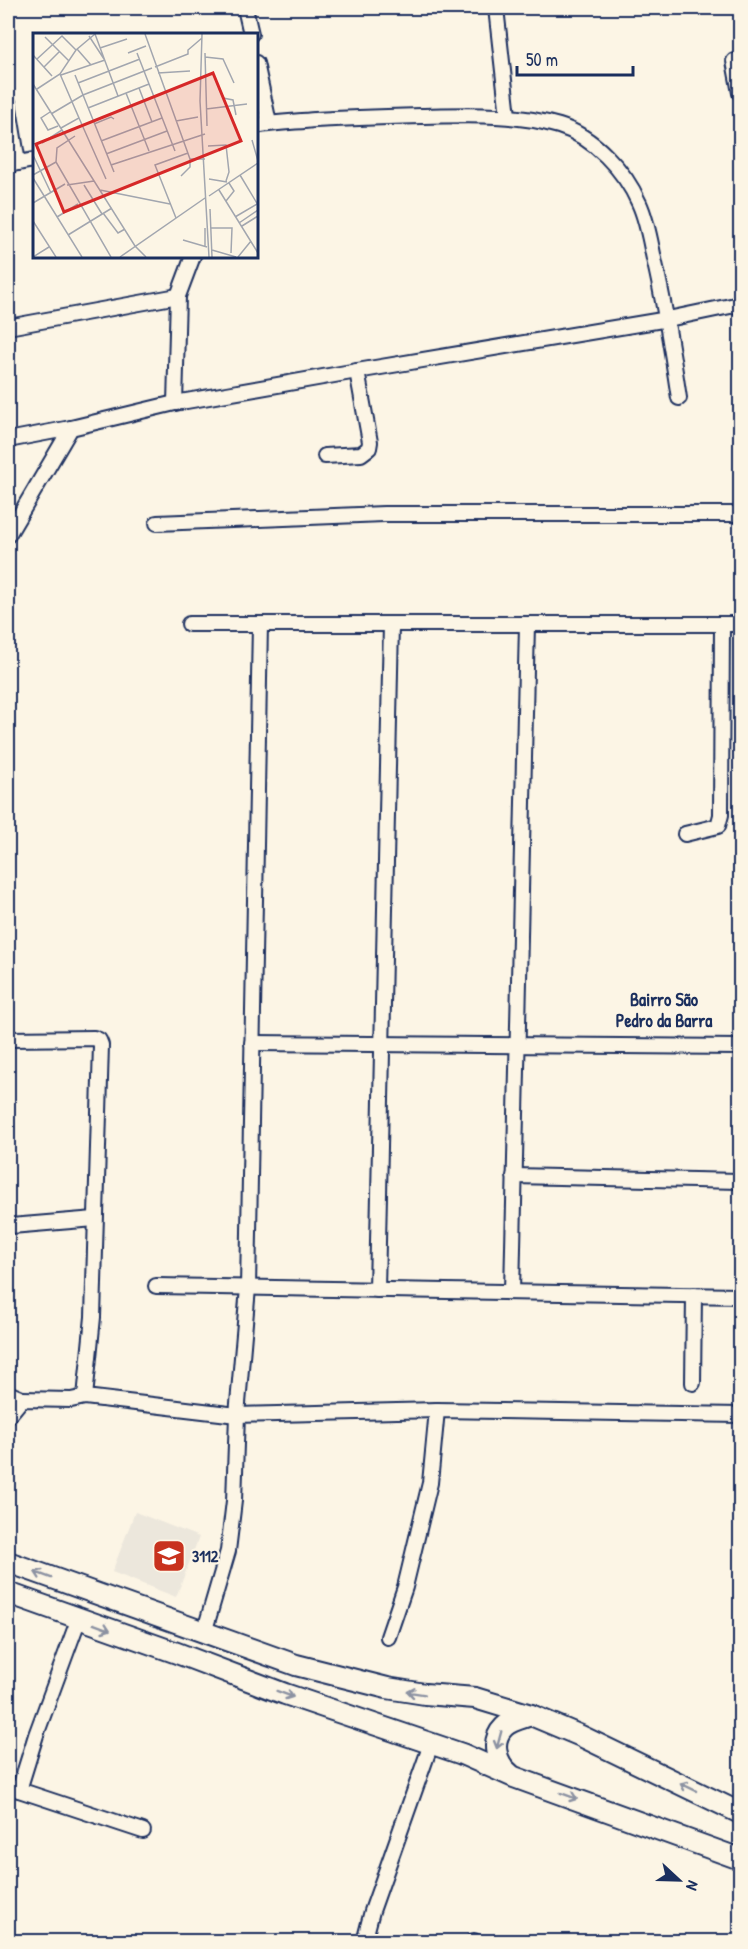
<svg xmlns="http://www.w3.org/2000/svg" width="748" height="1949" font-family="'Patrick Hand',sans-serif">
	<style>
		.built { fill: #ece7dc }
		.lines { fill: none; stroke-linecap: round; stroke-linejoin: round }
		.minor-casing { stroke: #1b2f5e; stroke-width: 18 }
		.secondary-casing { stroke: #1b2f5e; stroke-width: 24 }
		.minor { stroke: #fcf5e5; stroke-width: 14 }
		.secondary { stroke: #fcf5e5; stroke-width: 20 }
		.oneway { stroke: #8c92a2 }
		.labels { text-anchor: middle; stroke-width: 4.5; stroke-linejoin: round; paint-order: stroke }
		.poi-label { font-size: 16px; font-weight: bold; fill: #1b2f5e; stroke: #fcf5e5; text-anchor: start }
		.neighbourhood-label { font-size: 18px; font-weight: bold; fill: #1b2f5e; stroke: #fcf5e5 }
		.inset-road { fill: none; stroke: #a2a6af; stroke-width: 1.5 }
		.view { fill: #d62828; fill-opacity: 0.15; stroke: #d62828; stroke-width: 3 }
		.inset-edge { fill: none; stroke: #1b2f5e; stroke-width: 3 }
	</style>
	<rect width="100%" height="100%" fill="#fcf5e5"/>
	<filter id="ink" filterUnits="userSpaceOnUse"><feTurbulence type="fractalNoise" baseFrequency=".0167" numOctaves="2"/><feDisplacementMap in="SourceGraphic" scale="12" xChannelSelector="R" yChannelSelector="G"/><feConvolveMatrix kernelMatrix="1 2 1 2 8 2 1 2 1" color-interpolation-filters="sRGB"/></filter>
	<g filter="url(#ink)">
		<path class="built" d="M135,1512L199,1537L176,1597L112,1572Z"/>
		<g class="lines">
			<g class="minor-casing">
				<g id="minor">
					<path d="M245,8L251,34"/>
					<path d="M496,8L508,116"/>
					<path d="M734,61L740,93"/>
					<path d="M256,63L269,123"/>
					<path d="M8,102L18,163"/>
					<path d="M256,126C276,122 295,122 315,120C351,118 388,117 424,116C469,115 515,113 559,126C593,136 625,171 639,203C647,220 650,240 654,259C665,305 672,351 679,398"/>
					<path d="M8,165L34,160"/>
					<path d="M8,327L178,296"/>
					<path d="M175,403L178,296L193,256"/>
					<path d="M8,440L71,428L175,403L357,371L668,319L740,304"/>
					<path d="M325,456L361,454L369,448L370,442L357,371"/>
					<path d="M157,523L384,514H740"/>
					<path d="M8,535L71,428"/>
					<path d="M189,624H740"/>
					<path d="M685,834L718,826L721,815L722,624"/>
					<path d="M8,1039L94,1038L99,1040L101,1045L93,1317L85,1397"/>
					<path d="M252,1043L740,1047"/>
					<path d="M514,1176L740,1181"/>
					<path d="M11,1226L95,1219"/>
					<path d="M156,1286L740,1296"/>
					<path d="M377,1290L391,624"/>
					<path d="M512,1292L527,624"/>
					<path d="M693,1383L694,1295"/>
					<path d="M8,1393L22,1399"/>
					<path d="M8,1416L22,1399L71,1400L85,1397L237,1415L437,1410L740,1415"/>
					<path d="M204,1633L228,1551L234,1501L237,1415L248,1288L260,624"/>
					<path d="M388,1637L405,1587L430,1483L437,1410"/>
					<path d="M8,1786L19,1790L36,1735L79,1618"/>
					<path d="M19,1790L143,1831"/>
					<path d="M364,1942L372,1911L431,1744"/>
					<path d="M474,1942V1941"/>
				</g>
			</g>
			<g class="secondary-casing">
				<g id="secondary">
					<path d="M8,1562L296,1665L387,1688L425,1694L475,1698L531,1715L581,1736L740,1813"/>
					<path d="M8,1593L177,1653L285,1694L462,1754L514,1777L740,1859"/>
					<path d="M510,1774C496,1763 490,1741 504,1727C511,1720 523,1718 531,1715"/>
				</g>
			</g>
			<use href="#minor" class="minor"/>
			<use href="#secondary" class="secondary"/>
		</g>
		<defs><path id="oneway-shaft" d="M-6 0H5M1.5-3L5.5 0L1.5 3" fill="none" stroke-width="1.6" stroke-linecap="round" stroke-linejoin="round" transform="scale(1.5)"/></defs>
		<g class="oneway">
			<use href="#oneway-shaft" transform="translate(43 1575) rotate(-160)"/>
			<use href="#oneway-shaft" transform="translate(102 1627) rotate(20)"/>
			<use href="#oneway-shaft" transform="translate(416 1693) rotate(-171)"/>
			<use href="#oneway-shaft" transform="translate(285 1694) rotate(20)"/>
			<use href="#oneway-shaft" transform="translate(499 1740) rotate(105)"/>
			<use href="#oneway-shaft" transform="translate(688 1787) rotate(-154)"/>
			<use href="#oneway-shaft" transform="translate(569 1796) rotate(20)"/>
		</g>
	</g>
	<defs>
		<g id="school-square" transform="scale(1.725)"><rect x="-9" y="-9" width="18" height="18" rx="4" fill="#c8321e" stroke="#fcf5e5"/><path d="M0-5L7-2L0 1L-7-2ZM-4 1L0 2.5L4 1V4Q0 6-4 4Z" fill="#fff"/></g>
	</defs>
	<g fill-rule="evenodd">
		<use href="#school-square" x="169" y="1556"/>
	</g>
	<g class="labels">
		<g class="poi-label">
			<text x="192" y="1562">3112</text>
		</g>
		<g class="neighbourhood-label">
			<text x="664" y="1006">Bairro São<tspan x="664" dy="21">Pedro da Barra</tspan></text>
		</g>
	</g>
	<g transform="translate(33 33)">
		<rect width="225" height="225" fill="#fcf5e5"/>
		<path class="inset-road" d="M62,1L85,63M112,1L157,126H172M169,1L167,68L176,224M56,3L71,26M12,4L36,28M67,15L94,6M44,16L58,32M95,20L113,13M104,20L142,118M172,20L174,93M0,22L19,43M172,24L190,26L201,50M4,26L29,3L43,17M11,34L26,19M122,34L155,21V17L169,5M125,40L157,38M27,41L46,85L28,95M28,42L72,27M42,42L81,139M45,50L107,26M0,51L102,213L113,224M106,55L119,89M4,56L27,41L43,17L62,1M93,60L116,118M190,65L200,67L203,82M55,75L116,51M173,76L214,71M17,79L8,85L15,97L25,93M18,81L50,62L119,35M46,85L73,146M143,88L165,84M61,91L78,84L81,86M42,103L24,115L23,129L78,224M219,107L225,128M68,108L129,85M9,110L29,97M175,113L193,112L196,139L193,148M73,121L134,98M0,122L18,160M78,132L172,101M0,142L23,129M207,142L225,172M148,143L157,134V126M0,145L49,224M176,146L194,149M34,152L61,148M51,152L69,181M67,157L137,171M186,157L225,220M176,163L225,130M193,168L201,158L196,150M0,170L32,151M177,176L179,224M70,180L85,200L92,196M24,184L45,171M202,184L224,171M143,185L122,132L155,120M0,188L23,224M206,190L225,177M209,193L225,183M172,195V214M178,195H199L198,220M35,202L79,175M150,207L174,214M179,217L203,224M0,224L16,214M87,224L172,165M205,224L218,208"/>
		<path class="view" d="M180,40L208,108L31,179L3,111Z"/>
		<rect width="225" height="225" class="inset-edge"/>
	</g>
	<rect width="748" height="1949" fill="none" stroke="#fcf5e5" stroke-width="30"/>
	<rect x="15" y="15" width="718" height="1919" fill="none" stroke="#1b2f5e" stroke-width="2" filter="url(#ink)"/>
	<g transform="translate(679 1880) rotate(112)" stroke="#fcf5e5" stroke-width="4.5" paint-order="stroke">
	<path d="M0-4.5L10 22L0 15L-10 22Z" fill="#1b2f5e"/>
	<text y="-9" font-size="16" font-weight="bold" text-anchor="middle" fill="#1b2f5e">N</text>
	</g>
	<path d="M517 66v9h116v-9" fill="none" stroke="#1b2f5e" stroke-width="3"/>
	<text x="526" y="66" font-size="18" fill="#1b2f5e" stroke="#fcf5e5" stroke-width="4.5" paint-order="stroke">50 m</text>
</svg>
